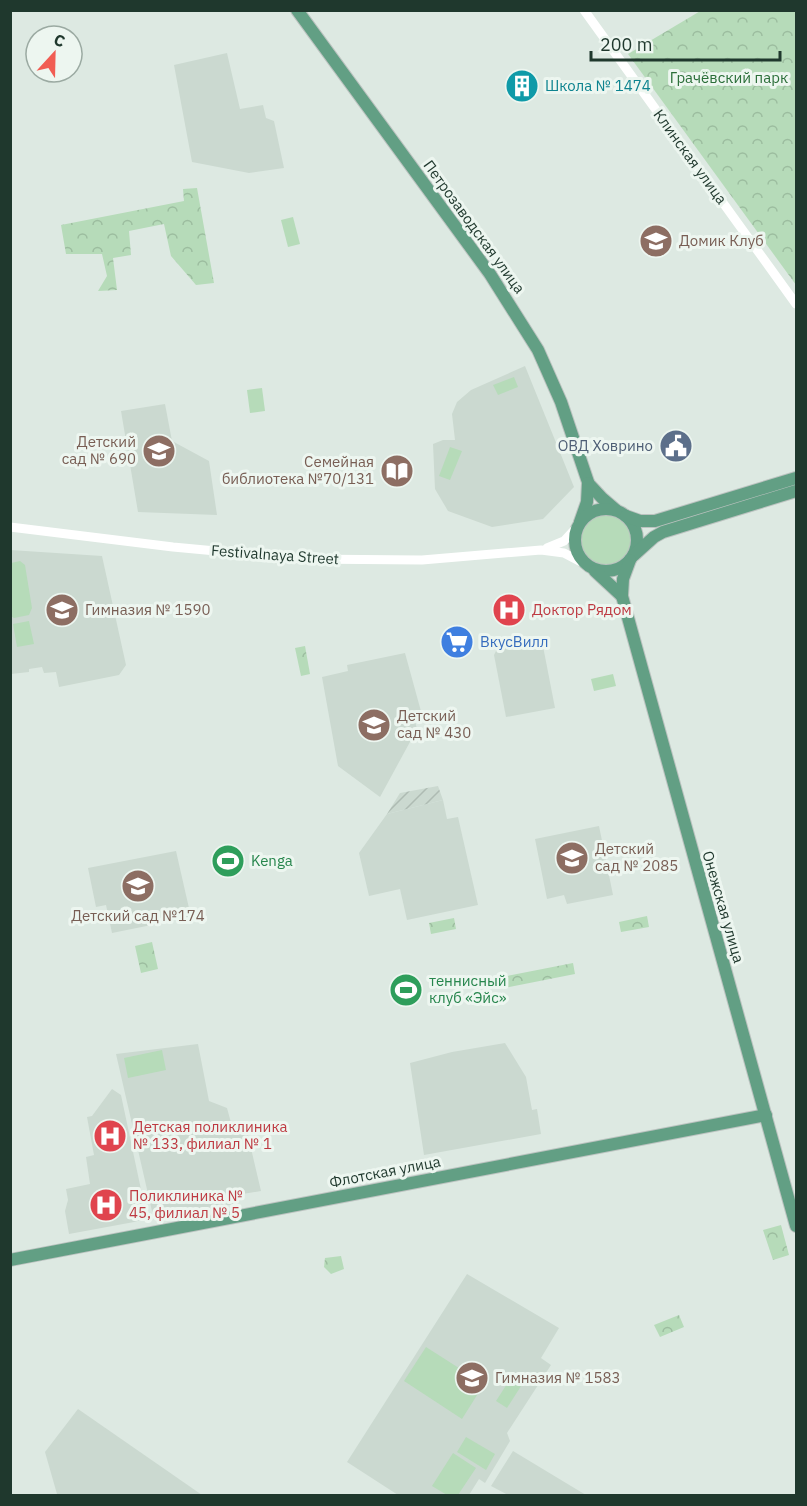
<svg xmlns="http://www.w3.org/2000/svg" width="807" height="1506" font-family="'IBM Plex Sans',sans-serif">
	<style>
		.built { fill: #cbd9d0 }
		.industrial { fill: url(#industrial-furrows) }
		.grass { fill: #b6dbb9 }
		.forest { fill: url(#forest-crowns) }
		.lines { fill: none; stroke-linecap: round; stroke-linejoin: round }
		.major-casing { stroke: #bcc3c0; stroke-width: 14 }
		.minor { stroke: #fff; stroke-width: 9 }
		.major { stroke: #629f84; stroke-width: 12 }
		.labels { text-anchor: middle; stroke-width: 6; stroke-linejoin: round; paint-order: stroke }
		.park-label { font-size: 15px; fill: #2a6e38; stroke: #edf6f0 }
		.culture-label { font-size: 15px; fill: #0d838f; stroke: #edf6f0; text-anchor: start }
		.street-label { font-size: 15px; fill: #1f382d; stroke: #edf6f0 }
		.education-label { font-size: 15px; fill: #785e54; stroke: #edf6f0; text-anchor: start }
		.service-label { font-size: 15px; fill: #4e5e75; stroke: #edf6f0; text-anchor: end }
		.health-label { font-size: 15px; fill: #be3a42; stroke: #edf6f0; text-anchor: start }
		.shop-label { font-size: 15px; fill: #366cbe; stroke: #edf6f0; text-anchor: start }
		.leisure-label { font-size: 15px; fill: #27864d; stroke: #edf6f0; text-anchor: start }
	</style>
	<defs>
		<pattern id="industrial-furrows" width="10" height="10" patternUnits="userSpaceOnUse" patternTransform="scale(1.5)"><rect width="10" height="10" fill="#cbd9d0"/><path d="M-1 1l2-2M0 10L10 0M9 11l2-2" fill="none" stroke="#aebbb3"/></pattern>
		<pattern id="forest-crowns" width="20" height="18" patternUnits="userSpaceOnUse" patternTransform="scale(1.5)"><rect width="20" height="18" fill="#b6dbb9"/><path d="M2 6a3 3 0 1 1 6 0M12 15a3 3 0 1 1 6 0" fill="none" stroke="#9cbd9f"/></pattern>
	</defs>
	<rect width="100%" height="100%" fill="#dde9e2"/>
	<g class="built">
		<path d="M227,53L240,109L263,105L266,118L274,121L284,168L249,173L192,162L174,65Z"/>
		<path d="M525,366L574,487L543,519L492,527L448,511L435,489L433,444L443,440H455L452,414L457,402L471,390Z"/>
		<path d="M165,404L172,441L209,461L217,515L138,512L121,411Z"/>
		<path d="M10,550L102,556L126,665L119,675L59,687L56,672L44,673L42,667L29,669V672L11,674Z"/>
		<path d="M542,641L555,708L506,717L494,655L497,649Z"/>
		<path d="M405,653L422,715L414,717L417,729L380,797L338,766L322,677L348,671L347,665Z"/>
		<path d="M443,800L447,819L458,817L478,905L407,920L400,889L369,896L359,853L387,814Z"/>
		<path d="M599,826L613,895L567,904L564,895L547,899L535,839Z"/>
		<path d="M176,851L191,917L112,933L106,905L96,907L88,868Z"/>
		<path d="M505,1043L526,1077L532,1110L537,1109L541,1134L424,1155L410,1063L452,1052Z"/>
		<path d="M198,1044L209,1101L227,1108L233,1130L246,1127L261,1191L237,1195L239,1203L154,1220L116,1054Z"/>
		<path d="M112,1089L121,1095L147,1218L134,1222L69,1234L65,1211L68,1200L66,1189L90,1184L86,1157L94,1155L87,1117L92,1116Z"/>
		<path d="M467,1274L559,1328L541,1358L551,1365L507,1433L510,1441L485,1483L479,1479L469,1495H398L347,1462Z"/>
		<path d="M78,1409L166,1470L202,1495L57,1494L45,1452Z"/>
		<path d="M513,1451L571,1486L586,1495H508L491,1486Z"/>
	</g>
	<path class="industrial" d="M438,786L443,800L387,814L400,793Z"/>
	<g class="grass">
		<path d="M293,217L300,244L288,247L281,220Z"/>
		<path d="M514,377L518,387L498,395L493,385Z"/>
		<path d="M262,388L265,411L250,413L247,390Z"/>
		<path d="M450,447L462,451L450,480L439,476Z"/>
		<circle cx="606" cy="541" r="26"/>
		<path d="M20,561L25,565L32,608L29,615L14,618L11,616V563Z"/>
		<path d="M29,621L34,644L17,647L13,624Z"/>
		<path d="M613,674L616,686L594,691L591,679Z"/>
		<path d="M162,1050L166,1070L128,1078L124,1058Z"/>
		<path d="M426,1347L484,1384L462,1419L404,1381Z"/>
		<path d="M512,1376L523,1383L507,1408L496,1401Z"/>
		<path d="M466,1437L495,1454L486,1470L457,1452Z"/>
		<path d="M453,1453L476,1468L458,1495H447L432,1486Z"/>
	</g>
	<g class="forest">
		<path d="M702,10L796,11V285L628,54Z"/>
		<path d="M197,188L214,283L196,285L171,256L164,224L129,231L131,255L113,258L117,290L98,291L107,276L102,254H66L61,225L184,201L183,189Z"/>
		<path d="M305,646L310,674L301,676L295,648Z"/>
		<path d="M647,916L649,927L621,932L619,922Z"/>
		<path d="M454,918L456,929L431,934L429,923Z"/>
		<path d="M152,942L158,969L141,973L135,946Z"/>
		<path d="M573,963L575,974L504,988L502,977Z"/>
		<path d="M781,1225L789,1255L773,1260L763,1230Z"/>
		<path d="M341,1256L344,1269L331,1274L324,1267L325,1258Z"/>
		<path d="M679,1315L684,1327L660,1337L654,1325Z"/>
	</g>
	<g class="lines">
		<g class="major-casing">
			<g id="major">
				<path d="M297,10L490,274L538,350L561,402L588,482L587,502L580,522"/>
				<path d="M588,483L602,498L616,510"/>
				<circle cx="606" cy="540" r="31"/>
				<path d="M626,516L640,521H655L796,478"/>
				<path d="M634,555L654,537L663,532L796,491"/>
				<path d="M630,560L623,579L622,596L796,1226"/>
				<path d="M595,571L622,596"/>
				<path d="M10,1260L766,1115"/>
			</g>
		</g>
		<g class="minor">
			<path d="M584,10L796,304"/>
			<path d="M10,527L173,547L302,559L422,560L541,550L564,553L583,563"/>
			<path d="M547,548L564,541L576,528"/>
		</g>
		<use href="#major" class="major"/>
	</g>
	<defs>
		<g id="building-disc" transform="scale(1.725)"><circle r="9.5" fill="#0f9aa8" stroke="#edf6f0"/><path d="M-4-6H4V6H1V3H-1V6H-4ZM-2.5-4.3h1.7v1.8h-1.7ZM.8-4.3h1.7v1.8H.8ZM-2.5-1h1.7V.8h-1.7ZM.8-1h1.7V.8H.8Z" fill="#fff"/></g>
		<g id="school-disc" transform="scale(1.725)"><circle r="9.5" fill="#8d6e63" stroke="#edf6f0"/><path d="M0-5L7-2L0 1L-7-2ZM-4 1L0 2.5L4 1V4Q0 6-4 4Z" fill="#fff"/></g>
		<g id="civic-disc" transform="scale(1.725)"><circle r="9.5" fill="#5c6f8a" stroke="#edf6f0"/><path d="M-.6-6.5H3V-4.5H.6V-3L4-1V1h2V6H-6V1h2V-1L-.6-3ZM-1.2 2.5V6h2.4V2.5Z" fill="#fff"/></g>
		<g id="library-disc" transform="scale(1.725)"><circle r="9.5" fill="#8d6e63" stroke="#edf6f0"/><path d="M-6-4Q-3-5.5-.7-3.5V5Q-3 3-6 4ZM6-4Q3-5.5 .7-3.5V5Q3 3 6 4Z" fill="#fff"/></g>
		<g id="hospital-disc" transform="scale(1.725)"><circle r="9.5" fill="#e0444e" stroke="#edf6f0"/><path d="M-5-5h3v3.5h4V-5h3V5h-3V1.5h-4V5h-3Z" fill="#fff"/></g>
		<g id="supermarket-disc" transform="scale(1.725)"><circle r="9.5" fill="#3f7fe0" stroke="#edf6f0"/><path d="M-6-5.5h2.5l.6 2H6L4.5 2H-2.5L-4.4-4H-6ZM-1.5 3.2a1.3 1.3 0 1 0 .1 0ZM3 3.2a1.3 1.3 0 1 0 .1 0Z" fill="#fff"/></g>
		<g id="stadium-disc" transform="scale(1.725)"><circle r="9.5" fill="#2e9e5b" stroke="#edf6f0"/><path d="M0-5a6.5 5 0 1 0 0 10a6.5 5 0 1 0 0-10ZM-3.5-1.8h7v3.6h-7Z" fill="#fff"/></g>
	</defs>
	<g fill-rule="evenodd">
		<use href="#building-disc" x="522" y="86"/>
		<use href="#school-disc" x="656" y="241"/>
		<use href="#civic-disc" x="676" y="446"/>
		<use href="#school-disc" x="159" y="451"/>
		<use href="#library-disc" x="397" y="471"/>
		<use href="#school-disc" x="62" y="610"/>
		<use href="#hospital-disc" x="509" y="610"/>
		<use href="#supermarket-disc" x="457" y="642"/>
		<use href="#school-disc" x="374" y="725"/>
		<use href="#school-disc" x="572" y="858"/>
		<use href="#stadium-disc" x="228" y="861"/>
		<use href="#school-disc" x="138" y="886"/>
		<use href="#stadium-disc" x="406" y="990"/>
		<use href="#hospital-disc" x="110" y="1136"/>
		<use href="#hospital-disc" x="106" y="1205"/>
		<use href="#school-disc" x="472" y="1378"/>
	</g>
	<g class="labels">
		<g class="park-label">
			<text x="729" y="83">Грачёвский парк</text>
		</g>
		<g class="culture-label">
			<text x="545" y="91">Школа № 1474</text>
		</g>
		<g class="street-label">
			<text transform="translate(690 157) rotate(54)" y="5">Клинская улица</text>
			<text transform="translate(474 227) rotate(54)" y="5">Петрозаводская улица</text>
			<text transform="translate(275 555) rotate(4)" y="5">Festivalnaya Street</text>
			<text transform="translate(723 907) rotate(74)" y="5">Онежская улица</text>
			<text transform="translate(385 1172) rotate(-11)" y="5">Флотская улица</text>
		</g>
		<g class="education-label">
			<text x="679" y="246">Домик Клуб</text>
			<text x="136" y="447" text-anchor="end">Детский<tspan x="136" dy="17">сад № 690</tspan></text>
			<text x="374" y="467" text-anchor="end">Семейная<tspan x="374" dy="17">библиотека №70/131</tspan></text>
			<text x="85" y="615">Гимназия № 1590</text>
			<text x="397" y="721">Детский<tspan x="397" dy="17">сад № 430</tspan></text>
			<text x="595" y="854">Детский<tspan x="595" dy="17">сад № 2085</tspan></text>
			<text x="138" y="921" text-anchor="middle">Детский сад №174</text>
			<text x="495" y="1383">Гимназия № 1583</text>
		</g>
		<g class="service-label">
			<text x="653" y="451">ОВД Ховрино</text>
		</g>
		<g class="health-label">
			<text x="532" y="615">Доктор Рядом</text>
			<text x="133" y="1132">Детская поликлиника<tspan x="133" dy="17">№ 133, филиал № 1</tspan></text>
			<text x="129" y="1201">Поликлиника №<tspan x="129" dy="17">45, филиал № 5</tspan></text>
		</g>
		<g class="shop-label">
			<text x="480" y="647">ВкусВилл</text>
		</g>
		<g class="leisure-label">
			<text x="251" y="866">Kenga</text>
			<text x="429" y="986">теннисный<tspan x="429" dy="17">клуб «Эйс»</tspan></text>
		</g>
	</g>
	<rect width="807" height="1506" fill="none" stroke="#1f382d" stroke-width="24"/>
	<g transform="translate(54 54) rotate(22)"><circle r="28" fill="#edf6f0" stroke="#9baaa2" stroke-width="1.5"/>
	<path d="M0-4.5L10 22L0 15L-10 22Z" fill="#f15d53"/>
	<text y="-9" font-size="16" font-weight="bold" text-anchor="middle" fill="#1f382d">С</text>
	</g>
	<path d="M591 51v9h189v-9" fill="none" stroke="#1f382d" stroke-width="3"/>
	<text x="600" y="51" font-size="18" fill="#1f382d" stroke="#edf6f0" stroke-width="4.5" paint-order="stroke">200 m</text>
</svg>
